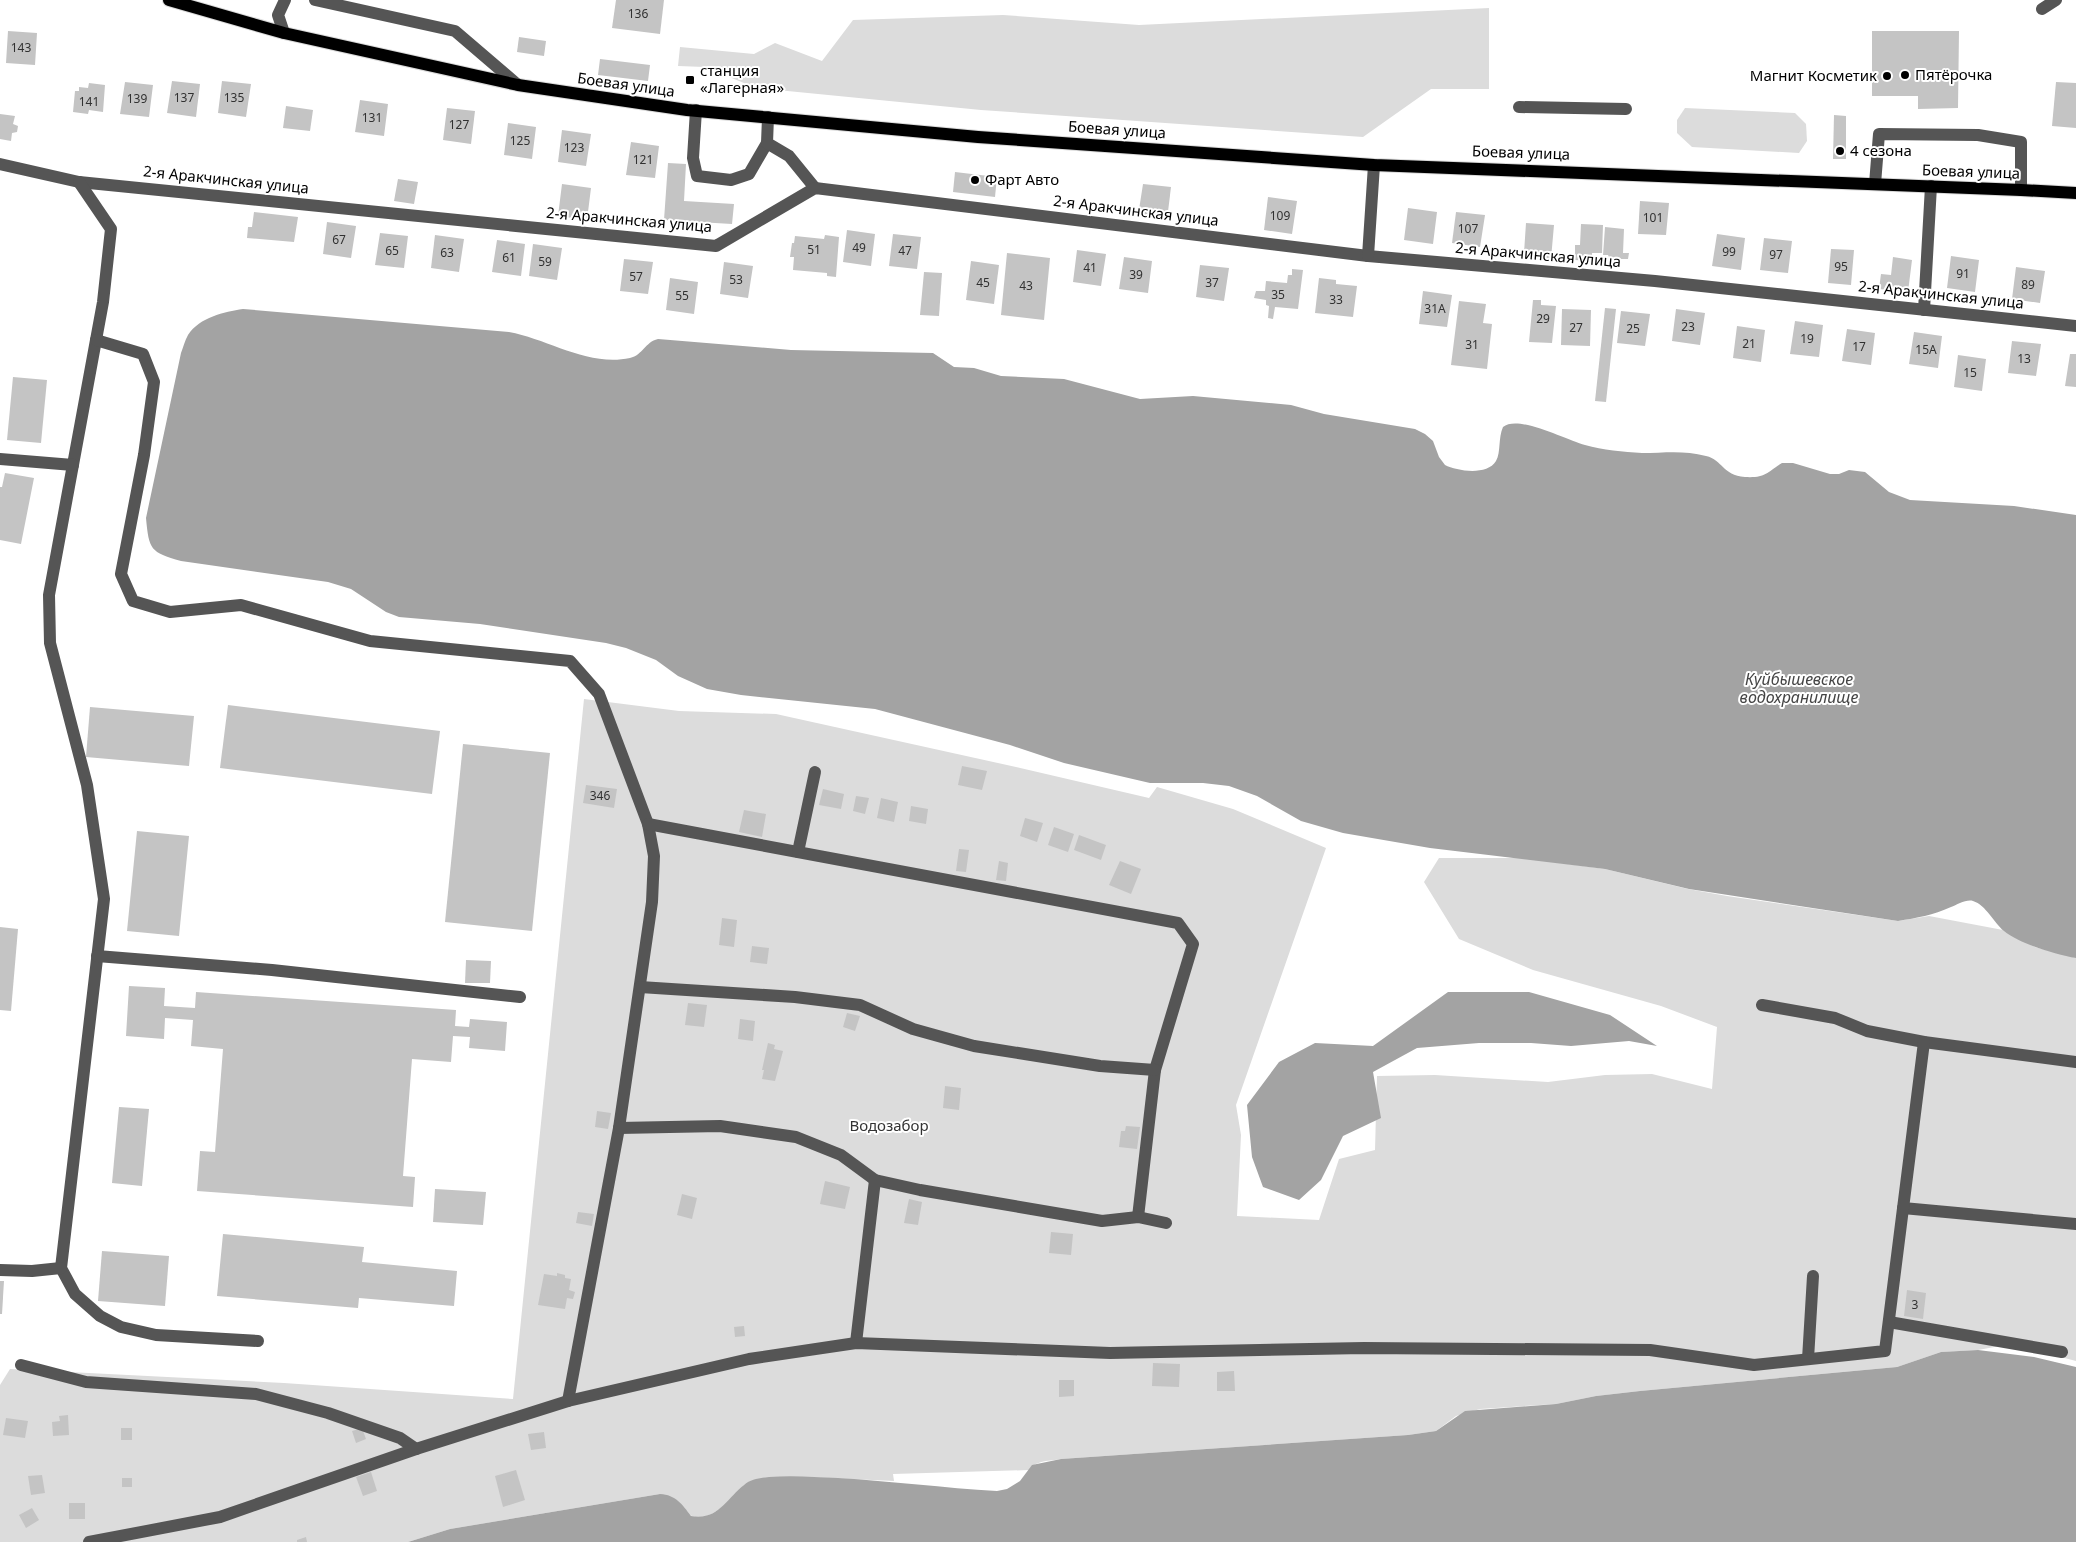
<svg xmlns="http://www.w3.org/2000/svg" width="2076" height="1542" font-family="'Noto Sans',sans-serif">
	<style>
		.green { fill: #dcdcdc }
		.water { fill: #a3a3a3 }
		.building { fill: #c4c4c4 }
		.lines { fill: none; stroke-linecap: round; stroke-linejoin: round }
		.major-casing { stroke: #dbdbdb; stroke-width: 14 }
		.minor { stroke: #555; stroke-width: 12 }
		.major { stroke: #000; stroke-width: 12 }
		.poi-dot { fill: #000; stroke: #fff; stroke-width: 2 }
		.labels { text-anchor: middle; stroke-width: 4; stroke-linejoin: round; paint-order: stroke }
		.number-label { font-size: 12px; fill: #313131 }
		.poi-label { font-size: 15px; fill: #000; stroke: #fff; text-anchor: start }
		.street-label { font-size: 15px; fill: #000; stroke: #fff }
		.park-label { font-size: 15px; fill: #333; stroke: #fff }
		.water-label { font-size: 16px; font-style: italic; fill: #444; stroke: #fff }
	</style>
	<rect width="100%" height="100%" fill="#fff"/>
	<g class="green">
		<path d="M1489,8V89H1431L1363,137L981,110L756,88L705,67L678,66L680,47L754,54L775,43L822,61L853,20L1003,15L1139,25Z"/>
		<path d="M1685,108L1795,113L1806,124L1807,141L1799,153L1692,147L1677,133V120Z"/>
		<path d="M584,699L679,711L776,714L1016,767L1149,798L1157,787L1233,809L1326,848L1236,1105L1241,1135L1237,1216L1319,1220L1339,1159L1375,1150L1377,1076L1435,1075L1548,1082L1605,1075L1652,1074L1712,1089L1717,1027L1661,1006L1533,970L1459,939L1424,882L1439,858H1522L1605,869L1688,889L1727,896L1898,921L1929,916L2003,930L2035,947L2076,958V1361L2011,1344L1978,1350L1941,1352L1897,1367L1640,1391L1596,1396L1556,1404L1480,1409L1456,1416L1436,1431L1408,1435L1061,1459C1050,1461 1036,1460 1029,1470L893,1474L894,1481L808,1477L744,1485C733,1498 711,1523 692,1516C681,1512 670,1501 660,1494L450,1529L408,1542H0V1385L10,1369L284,1383L513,1399Z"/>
	</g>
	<g class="water">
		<path d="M243,309L509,332C548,339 588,367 630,358C643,355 645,342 658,339L791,350L933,353L954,367L974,368L1001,376L1064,379L1140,399L1193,396L1291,405L1324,414L1415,429L1425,434L1433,441L1439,457L1445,465C1457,471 1487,476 1496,461C1501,452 1498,438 1503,427C1518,414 1566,440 1585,445C1603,450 1623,452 1642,453C1664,453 1684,450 1706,456C1723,460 1722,475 1745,477C1766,478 1766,473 1782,463H1793L1830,474H1839L1849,470L1865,472L1889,492L1910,500L2014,506L2076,515V958C2055,954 2020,944 2004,931C1994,923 1986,905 1973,901C1966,899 1957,905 1951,907C1933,915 1917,918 1898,921L1689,889L1605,869L1430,848L1343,833L1301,821L1257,796L1229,786L1203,783H1150L1064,763L1010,745L875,709L741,695L707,689L678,676L656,660L626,648L606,643L480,624L399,617L386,612L351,589L328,582L181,561C150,552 149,550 146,518L181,353C183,348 185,340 188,335C200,317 224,312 243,309Z"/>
		<path d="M1448,992H1529L1610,1015L1657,1046L1629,1041L1571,1046L1531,1043H1479L1417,1048L1373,1072L1381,1118L1343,1136L1321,1180L1299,1200L1263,1187L1252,1157L1247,1105L1279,1062L1315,1043L1373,1046Z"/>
		<path d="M1978,1350L2034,1357L2076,1367V1542H408L450,1529L660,1494C676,1495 682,1504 691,1516C718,1521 727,1498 744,1485C751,1479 760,1478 769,1477C792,1475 815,1477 838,1478C891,1481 944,1488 997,1491L1007,1489L1020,1481L1032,1465L1061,1459L1408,1435L1436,1431L1465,1411L1556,1404L1596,1396L1640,1391L1897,1367L1941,1352Z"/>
	</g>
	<g class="building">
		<path d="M616,0H664L660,34L612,28Z"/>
		<path d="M8,31L37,33L35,65L6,63Z"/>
		<path d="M1872,31H1959L1958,108L1918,109V96H1872Z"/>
		<path d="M519,37L546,41L544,56L517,52Z"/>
		<path d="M600,59L650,65L648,81L598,75Z"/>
		<path d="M172,81L200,84L196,117L167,113Z"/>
		<path d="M222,81L251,84L246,117L218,113Z"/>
		<path d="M125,82L153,85L149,117L120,114Z"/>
		<path d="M2056,82L2076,83V128L2052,126Z"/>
		<path d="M89,83L105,85L103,112L89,110L88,114L73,112L75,91H79V87L88,88Z"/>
		<path d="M360,100L388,104L384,136L355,132Z"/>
		<path d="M286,106L313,110L310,131L283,128Z"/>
		<path d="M447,108L475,111L471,144L443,140Z"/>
		<path d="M0,114L15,116L13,124L18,126L17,132L12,133L11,141L0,139Z"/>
		<path d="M1834,115L1846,116V159H1833Z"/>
		<path d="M508,123L536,127L532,159L504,155Z"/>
		<path d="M562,130L591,134L586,166L558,162Z"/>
		<path d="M631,142L659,146L655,178L626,175Z"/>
		<path d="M668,163L686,164L684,201L734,204L732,224L664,220Z"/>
		<path d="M955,172L997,177L995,197L953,192Z"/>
		<path d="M398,179L418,182L414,204L394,201Z"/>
		<path d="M562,184L591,188L587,220L558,216Z"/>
		<path d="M1143,184L1171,187L1167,220L1138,216Z"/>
		<path d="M1268,197L1297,201L1292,234L1264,230Z"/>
		<path d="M1640,201L1669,203L1666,235L1638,234Z"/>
		<path d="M1408,208L1437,212L1433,244L1404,240Z"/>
		<path d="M254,212L298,217L294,242L247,238L248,227H252Z"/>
		<path d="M1456,212L1485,215L1480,247L1452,243Z"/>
		<path d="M327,222L356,226L351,258L323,254Z"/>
		<path d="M1526,223L1554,225L1551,259L1536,258L1537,254L1524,253Z"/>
		<path d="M1581,224L1603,225L1602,253H1592V261L1575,260V245H1580Z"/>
		<path d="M1605,227L1624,229L1623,253H1629L1628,259H1610L1608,255H1603Z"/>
		<path d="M847,230L875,234L871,266L843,262Z"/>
		<path d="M380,233L408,236L404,268L375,265Z"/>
		<path d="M893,234L921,237L917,269L889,266Z"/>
		<path d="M1717,234L1745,238L1741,270L1712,266Z"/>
		<path d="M435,235L464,239L459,272L431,268Z"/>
		<path d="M825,235L839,237L836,277L827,276V273L793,270L794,257H790L792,243H794L795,236L824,239Z"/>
		<path d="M1764,238L1792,241L1788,273L1760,270Z"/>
		<path d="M497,240L525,244L521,276L492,272Z"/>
		<path d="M533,244L562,248L557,280L529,276Z"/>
		<path d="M1831,249L1854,250L1851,285L1828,283Z"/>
		<path d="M1077,250L1106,254L1101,286L1073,282Z"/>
		<path d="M1007,253L1050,258L1044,320L1001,315Z"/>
		<path d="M1951,256L1979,260L1975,292L1947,288Z"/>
		<path d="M1124,257L1152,261L1148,293L1119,289Z"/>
		<path d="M1893,257L1912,260L1908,292L1879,289L1881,274L1891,275Z"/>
		<path d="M624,259L653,262L648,294L620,291Z"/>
		<path d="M971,261L999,265L994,304L966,300Z"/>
		<path d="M724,262L753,266L748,298L720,294Z"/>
		<path d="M1200,265L1229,268L1224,301L1196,297Z"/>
		<path d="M2016,267L2045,271L2040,303L2012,299Z"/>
		<path d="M1292,269L1303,270L1298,309L1275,307L1273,319L1268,318L1269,306L1266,305V300L1254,298L1256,291H1265L1266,281L1287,283L1288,275H1292Z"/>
		<path d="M924,272L942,273L939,316L920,315Z"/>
		<path d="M670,278L698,282L694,314L666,310Z"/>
		<path d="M1319,278L1336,280V284L1357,286L1353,317L1315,313Z"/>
		<path d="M1423,291L1452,295L1447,327L1419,324Z"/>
		<path d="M1533,300H1541V305L1556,306L1552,343L1529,342Z"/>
		<path d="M1459,301L1486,304L1483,323L1492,324L1487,369L1451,365Z"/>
		<path d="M1605,308L1616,309L1606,402L1595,401Z"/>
		<path d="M1562,309L1591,310L1590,346L1561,345Z"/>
		<path d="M1676,309L1705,313L1700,345L1672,341Z"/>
		<path d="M1621,311L1650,314L1645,346L1617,343Z"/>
		<path d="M1795,321L1823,325L1819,357L1790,354Z"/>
		<path d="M1737,326L1765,330L1761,362L1733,358Z"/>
		<path d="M1847,329L1875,333L1871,365L1842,361Z"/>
		<path d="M1914,332L1942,336L1938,368L1909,364Z"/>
		<path d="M2012,341L2041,344L2036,376L2008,373Z"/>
		<path d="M2070,354H2076V387L2065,386Z"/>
		<path d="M1958,355L1986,359L1982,391L1954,387Z"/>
		<path d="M13,377L47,380L41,443L7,440Z"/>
		<path d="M5,473L34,478L21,544L0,540V487H2Z"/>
		<path d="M228,705L440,731L432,794L220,768Z"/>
		<path d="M90,707L194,716L189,766L86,757Z"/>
		<path d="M463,744L550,753L532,931L445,922Z"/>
		<path d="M962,766L987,771L982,790L958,785Z"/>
		<path d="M586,785L617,789L614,808L583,803Z"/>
		<path d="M823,789L844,794L841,809L819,805Z"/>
		<path d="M856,796L869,798L865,814L853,811Z"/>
		<path d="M881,798L898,802L894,822L877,818Z"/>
		<path d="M911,806L928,809L926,824L909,821Z"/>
		<path d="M744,810L766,814L762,837L739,832Z"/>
		<path d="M1025,818L1043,823L1037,842L1020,836Z"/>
		<path d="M1054,827L1074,834L1068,852L1048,845Z"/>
		<path d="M137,831L189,836L179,936L127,931Z"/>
		<path d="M1079,835L1106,845L1101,860L1074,850Z"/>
		<path d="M959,849L969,850L966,872L956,871Z"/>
		<path d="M999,861L1008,863L1006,881L996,880Z"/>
		<path d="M1120,861L1141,869L1131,894L1109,885Z"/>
		<path d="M722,918L737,920L734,947L719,945Z"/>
		<path d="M0,927L18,929L11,1011L0,1010Z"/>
		<path d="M752,946L769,948L767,964L750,962Z"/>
		<path d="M466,960L491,961L490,983H465Z"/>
		<path d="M129,986L165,988L164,1006L195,1008L196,992L456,1010L455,1026L469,1027L470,1019L507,1022L505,1051L469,1048L470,1037L453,1036L451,1062L412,1059L403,1176L415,1177L413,1207L197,1191L200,1151L215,1152L223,1049L191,1046L193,1020L165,1018L164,1039L126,1036Z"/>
		<path d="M688,1003L707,1005L704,1027L685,1025Z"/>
		<path d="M847,1013L860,1016L855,1031L843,1027Z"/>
		<path d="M740,1019L755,1021L753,1041L738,1039Z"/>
		<path d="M768,1043L775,1045L774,1049L783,1051L775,1081L762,1079L764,1070H762Z"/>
		<path d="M945,1086L961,1088L959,1110L943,1108Z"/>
		<path d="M119,1107L149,1109L142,1186L112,1183Z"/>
		<path d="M597,1111L611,1113L608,1129L595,1127Z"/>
		<path d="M1126,1126L1140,1127L1137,1149L1119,1147L1121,1131H1125Z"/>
		<path d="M825,1181L850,1187L845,1209L820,1204Z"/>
		<path d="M435,1189L486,1192L483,1225L433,1222Z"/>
		<path d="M682,1194L697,1198L692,1219L677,1215Z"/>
		<path d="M909,1199L922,1202L918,1225L904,1223Z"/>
		<path d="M578,1212L594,1214L592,1226L576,1223Z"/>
		<path d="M1051,1232L1073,1234L1071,1255L1049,1253Z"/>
		<path d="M223,1234L364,1247L362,1262L457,1271L454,1306L359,1298L358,1308L217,1296Z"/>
		<path d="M102,1251L169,1256L165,1306L98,1301Z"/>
		<path d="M557,1273L565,1275V1278L571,1279L569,1290L575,1292L573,1299L567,1298L565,1309L538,1305L544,1274L557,1276Z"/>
		<path d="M0,1281H4L2,1314H0Z"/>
		<path d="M1907,1290L1926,1293L1923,1319L1904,1316Z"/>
		<path d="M744,1326L745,1336L735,1337L734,1327Z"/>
		<path d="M1153,1363L1180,1364L1179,1387L1152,1386Z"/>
		<path d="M1234,1371L1235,1391H1217V1372Z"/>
		<path d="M1059,1380H1074V1396L1059,1397Z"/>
		<path d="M68,1415L69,1435L53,1436L52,1422L60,1421L59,1416Z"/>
		<path d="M6,1418L28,1421L25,1438L3,1435Z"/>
		<rect x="121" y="1428" width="11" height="12"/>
		<path d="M362,1428L366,1439L356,1443L352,1431Z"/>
		<path d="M544,1432L546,1448L531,1450L528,1434Z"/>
		<path d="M516,1470L525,1500L503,1507L495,1476Z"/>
		<path d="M371,1472L377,1491L363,1496L356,1477Z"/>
		<path d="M42,1475L45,1493L31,1495L28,1476Z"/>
		<rect x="122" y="1478" width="10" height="9"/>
		<rect x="69" y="1503" width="16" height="16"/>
		<path d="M32,1508L39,1520L26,1528L19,1515Z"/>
		<path d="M306,1537L307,1542H297V1540Z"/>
	</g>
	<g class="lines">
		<g class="major-casing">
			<path id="major" d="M169,0L284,33L518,85L687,110L978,137L1374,165L2021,190L2076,193"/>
		</g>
		<g class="minor">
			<path d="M315,0L455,31L518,85"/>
			<path d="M2042,9L2056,0"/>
			<path d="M284,33L278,15L285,0"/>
			<path d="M1519,107L1626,109"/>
			<path d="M696,110L693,158L697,176L731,180L749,174L767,143"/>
			<path d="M768,117L767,143L789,156L815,188"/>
			<path d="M0,164L79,182L716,246L815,188L1368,256L1655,281L2076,326"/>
			<path d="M79,182L111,229L103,302L49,595L50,643L87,785L104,899L61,1268L75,1294L100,1316L121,1327L156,1335L258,1341"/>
			<path d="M1875,184L1879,134L1978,135L2021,142V190"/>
			<path d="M1368,256L1374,165"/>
			<path d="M1924,310L1931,186"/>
			<path d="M96,340L143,354L154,382L144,455L121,574L133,601L170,612L241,605L370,641L570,661L599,694L648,824L654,856L652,902L619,1128L568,1401"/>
			<path d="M0,459L73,465"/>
			<path d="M648,824L1178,923L1193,944L1155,1070L1138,1217"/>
			<path d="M798,852L815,772"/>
			<path d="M97,956L272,970L520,997"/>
			<path d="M640,987L795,997L860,1005L913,1029L974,1046L1100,1066L1155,1070"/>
			<path d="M1762,1005L1835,1018L1867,1031L1924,1042L2076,1062"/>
			<path d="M619,1128L720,1126L796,1137L841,1155L875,1180L920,1190L1102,1221L1138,1217L1166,1223"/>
			<path d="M1903,1208L2076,1224"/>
			<path d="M0,1270L32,1271L61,1268"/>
			<path d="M1889,1322L2062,1352"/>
			<path d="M856,1343L875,1180"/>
			<path d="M1808,1359L1813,1276"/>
			<path d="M21,1365L86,1382L256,1394L328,1413L400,1438L416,1449"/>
			<path d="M89,1542L220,1517L416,1449L568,1401L749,1359L856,1343L1110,1353L1364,1348L1650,1350L1754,1365L1885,1351L1924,1042"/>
		</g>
		<use href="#major" class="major"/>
	</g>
	<g class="poi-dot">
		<circle cx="1905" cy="75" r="5"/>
		<circle cx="1887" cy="76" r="5"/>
		<rect x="685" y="75" width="10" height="10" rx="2.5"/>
		<circle cx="1840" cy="151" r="5"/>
		<circle cx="975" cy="180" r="5"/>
	</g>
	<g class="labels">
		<g class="number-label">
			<text x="638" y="18">136</text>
			<text x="21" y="52">143</text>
			<text x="184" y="102">137</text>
			<text x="234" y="102">135</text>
			<text x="137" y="103">139</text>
			<text x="89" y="106">141</text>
			<text x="372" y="122">131</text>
			<text x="459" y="129">127</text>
			<text x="520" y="145">125</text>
			<text x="574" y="152">123</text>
			<text x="643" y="164">121</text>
			<text x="1280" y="220">109</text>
			<text x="1653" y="222">101</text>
			<text x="1468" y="233">107</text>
			<text x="339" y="244">67</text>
			<text x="859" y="252">49</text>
			<text x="814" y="254">51</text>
			<text x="392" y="255">65</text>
			<text x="905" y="255">47</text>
			<text x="1729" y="256">99</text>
			<text x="447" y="257">63</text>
			<text x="1776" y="259">97</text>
			<text x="509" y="262">61</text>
			<text x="545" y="266">59</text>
			<text x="1841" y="271">95</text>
			<text x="1090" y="272">41</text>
			<text x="1963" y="278">91</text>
			<text x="1136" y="279">39</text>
			<text x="636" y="281">57</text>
			<text x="736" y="284">53</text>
			<text x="983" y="287">45</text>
			<text x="1212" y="287">37</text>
			<text x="2028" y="289">89</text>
			<text x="1026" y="290">43</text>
			<text x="1278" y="299">35</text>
			<text x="682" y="300">55</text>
			<text x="1336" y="304">33</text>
			<text x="1435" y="313">31А</text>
			<text x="1543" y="323">29</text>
			<text x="1688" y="331">23</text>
			<text x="1576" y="332">27</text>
			<text x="1633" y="333">25</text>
			<text x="1807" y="343">19</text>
			<text x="1749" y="348">21</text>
			<text x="1472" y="349">31</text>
			<text x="1859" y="351">17</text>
			<text x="1926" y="354">15А</text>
			<text x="2024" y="363">13</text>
			<text x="1970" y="377">15</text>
			<text x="600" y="800">346</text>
			<text x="1915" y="1309">3</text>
		</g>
		<g class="poi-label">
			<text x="700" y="76">станция<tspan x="700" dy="17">«Лагерная»</tspan></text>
			<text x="1915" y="80">Пятёрочка</text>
			<text x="1877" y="81" text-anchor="end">Магнит Косметик</text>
			<text x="1850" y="156">4 сезона</text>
			<text x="985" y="185">Фарт Авто</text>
		</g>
		<g class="street-label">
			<text transform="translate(626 85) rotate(8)" y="5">Боевая улица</text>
			<text transform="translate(1117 130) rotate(4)" y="5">Боевая улица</text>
			<text transform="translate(1521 153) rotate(2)" y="5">Боевая улица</text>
			<text transform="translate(1971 172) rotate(2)" y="5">Боевая улица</text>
			<text transform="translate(226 180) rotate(6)" y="5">2-я Аракчинская улица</text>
			<text transform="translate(1136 211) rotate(7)" y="5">2-я Аракчинская улица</text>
			<text transform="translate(629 220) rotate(5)" y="5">2-я Аракчинская улица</text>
			<text transform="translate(1538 255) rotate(5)" y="5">2-я Аракчинская улица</text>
			<text transform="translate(1941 295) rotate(6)" y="5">2-я Аракчинская улица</text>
		</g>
		<g class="park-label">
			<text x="889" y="1131">Водозабор</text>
		</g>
		<g class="water-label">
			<text x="1799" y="685">Куйбышевское<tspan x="1799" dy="18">водохранилище</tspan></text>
		</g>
	</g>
</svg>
